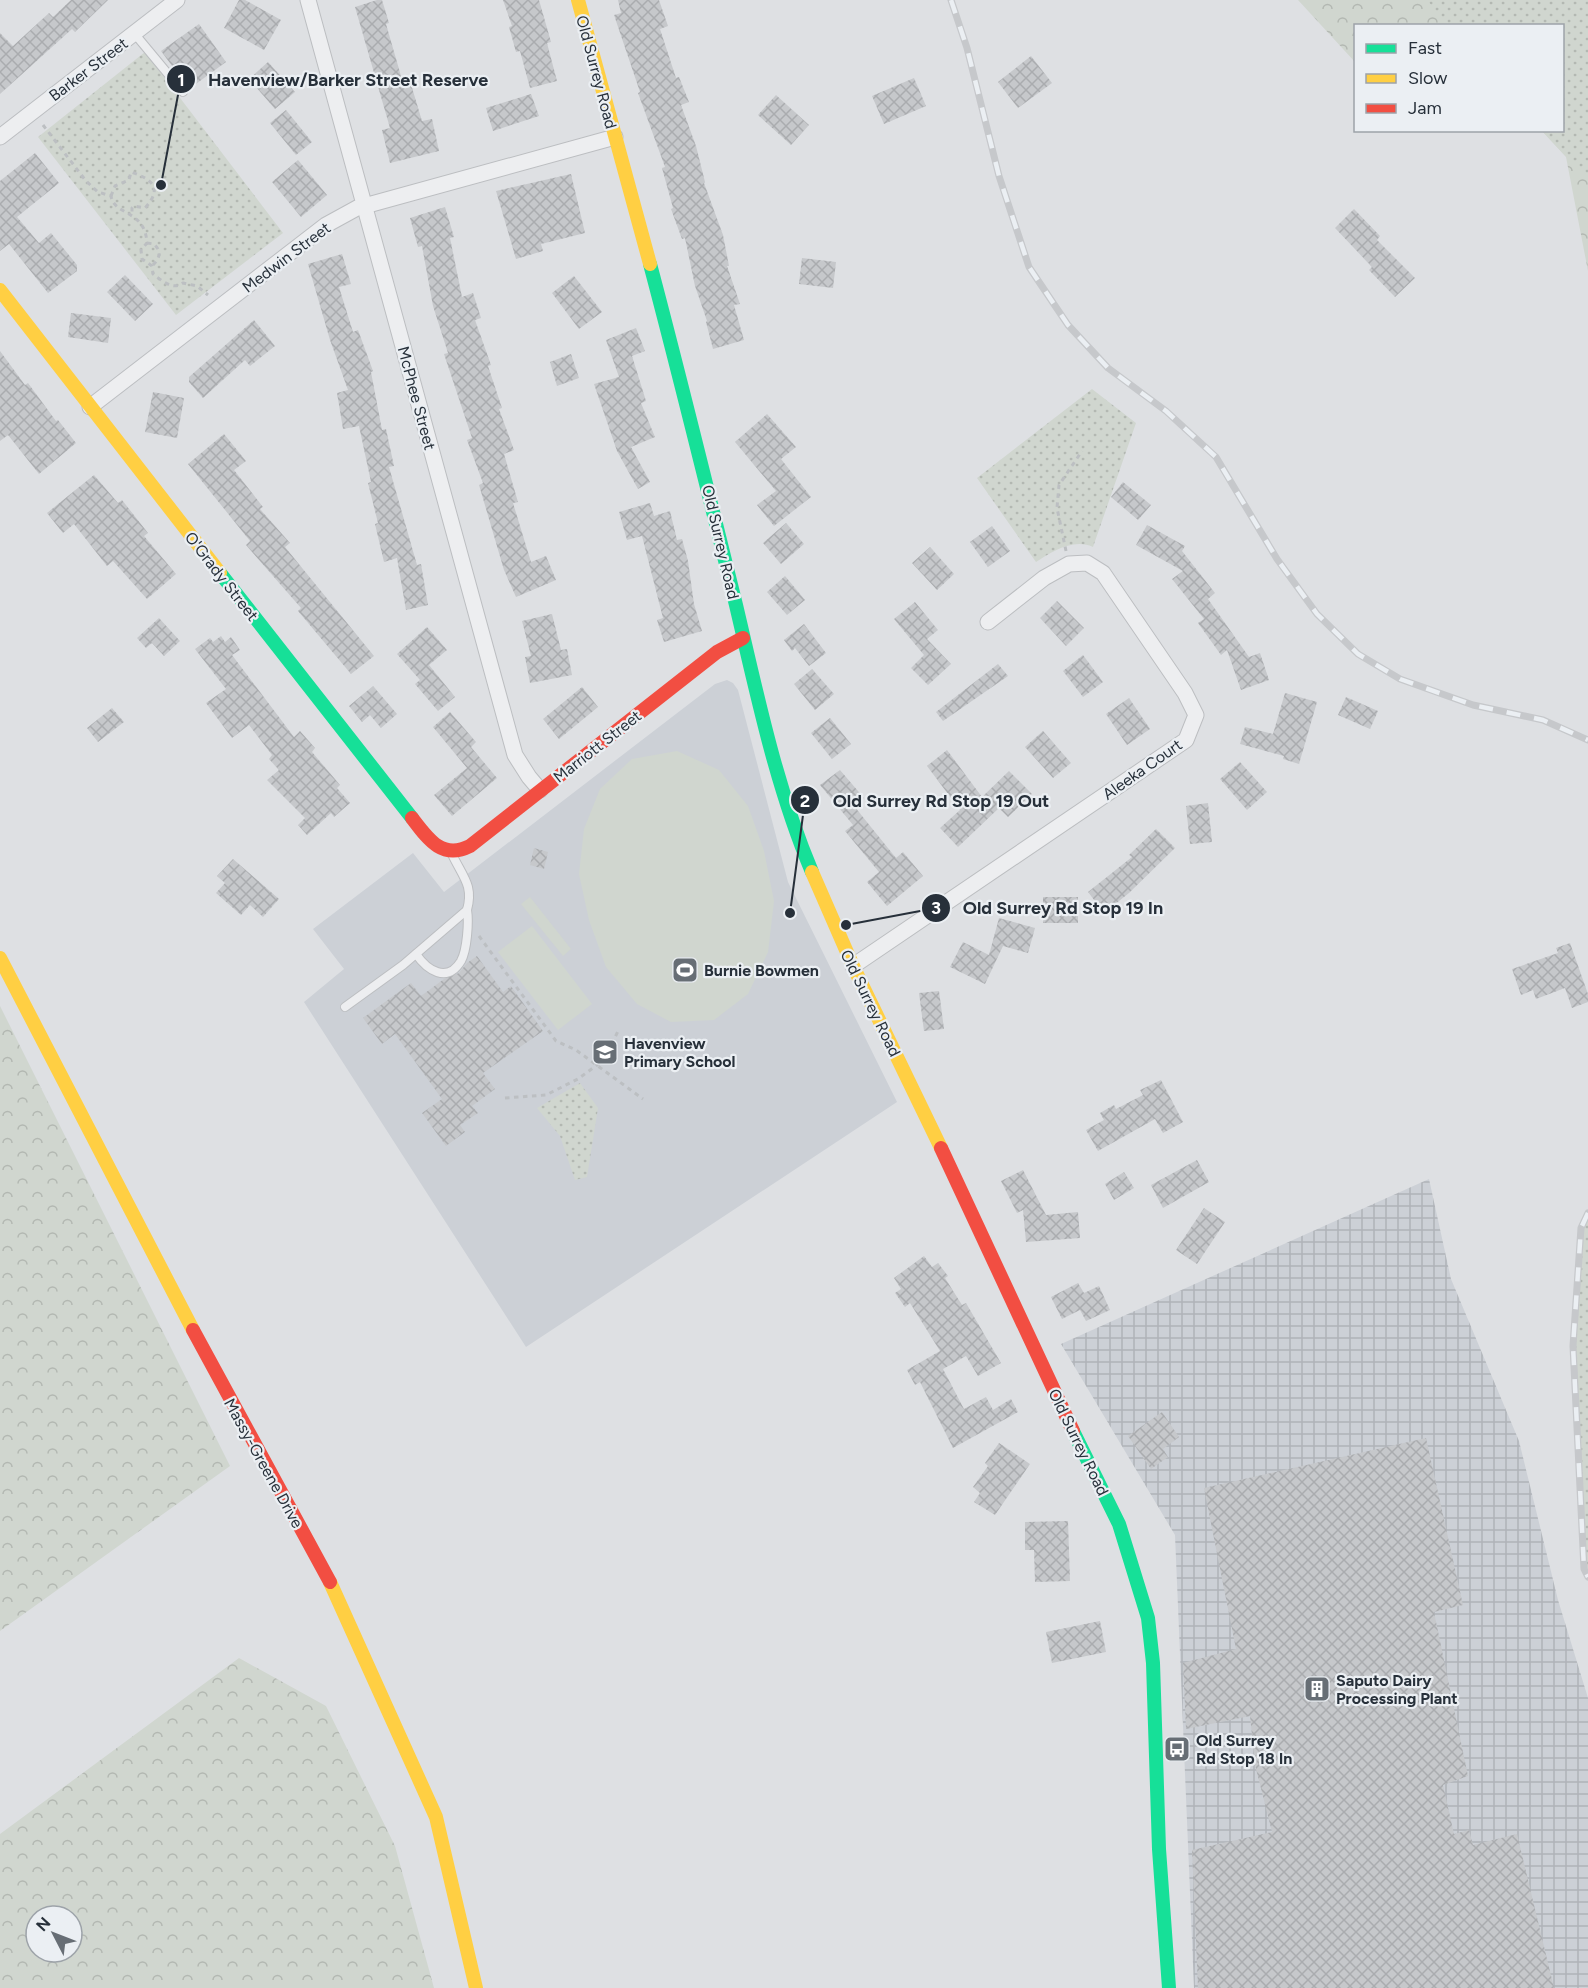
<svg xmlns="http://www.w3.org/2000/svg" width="1588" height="1988" font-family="Figtree,sans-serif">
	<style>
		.built { fill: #ccd0d6 }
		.industrial { fill: url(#industrial-grid) }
		.green { fill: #d0d6cf }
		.forest { fill: url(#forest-crowns); fill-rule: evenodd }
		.park { fill: url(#park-dots) }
		.building { fill: url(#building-cross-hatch) }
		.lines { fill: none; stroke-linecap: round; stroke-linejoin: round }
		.lane-casing { stroke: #bcbec1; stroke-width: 10 }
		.street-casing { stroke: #bcbec1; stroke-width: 17 }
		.path { stroke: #bcbfc2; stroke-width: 3; stroke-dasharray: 4.5 4.5; stroke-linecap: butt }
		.lane { stroke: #edeef0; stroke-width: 8 }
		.street { stroke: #edeef0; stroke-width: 15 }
		.fast { stroke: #16e098; stroke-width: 14 }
		.slow { stroke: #ffcf43; stroke-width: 14 }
		.jam { stroke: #f24e42; stroke-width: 14 }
		.rail-casing { stroke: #c6c8cb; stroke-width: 7 }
		.rail { stroke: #ebeff3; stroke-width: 4.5; stroke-dasharray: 14; stroke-linecap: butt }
		.labels { text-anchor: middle; stroke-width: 4.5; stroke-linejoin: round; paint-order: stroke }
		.street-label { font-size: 16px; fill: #27303a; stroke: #ebeff3 }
		.poi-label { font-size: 16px; font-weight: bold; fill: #27303a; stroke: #ebeff3; text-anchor: start }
		.leader { fill: none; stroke: #27303a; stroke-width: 2 }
		.callout-dot { fill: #27303a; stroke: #ebeff3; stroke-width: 2 }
		.mark-label { font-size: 18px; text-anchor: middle; font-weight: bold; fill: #fff }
		.callout-label { font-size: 18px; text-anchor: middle; font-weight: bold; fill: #27303a; stroke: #ebeff3; stroke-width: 4.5; stroke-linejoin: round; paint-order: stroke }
	</style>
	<defs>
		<pattern id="industrial-grid" width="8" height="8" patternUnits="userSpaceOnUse" patternTransform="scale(1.5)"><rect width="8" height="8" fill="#ccd0d6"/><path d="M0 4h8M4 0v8" fill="none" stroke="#afb3b8"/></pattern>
		<pattern id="forest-crowns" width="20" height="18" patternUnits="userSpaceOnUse" patternTransform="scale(1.5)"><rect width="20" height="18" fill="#d0d6cf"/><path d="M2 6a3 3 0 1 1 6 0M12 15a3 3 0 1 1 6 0" fill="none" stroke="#b3b8b2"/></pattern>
		<pattern id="park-dots" width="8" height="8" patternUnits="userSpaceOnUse" patternTransform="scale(1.5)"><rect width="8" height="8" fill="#d0d6cf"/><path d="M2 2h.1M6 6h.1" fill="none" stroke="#b3b8b2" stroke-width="1.8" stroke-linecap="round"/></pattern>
		<pattern id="building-cross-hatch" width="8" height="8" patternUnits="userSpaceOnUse" patternTransform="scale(1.5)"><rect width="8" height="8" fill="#c6c8cb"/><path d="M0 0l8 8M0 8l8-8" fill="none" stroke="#aaacaf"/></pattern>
	</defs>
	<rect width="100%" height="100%" fill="#dee0e3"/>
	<path class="built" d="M727,680L733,683L738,690L788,882L897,1102L526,1347L304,1002L344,969L313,929L413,853L444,892L715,684Z"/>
	<path class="industrial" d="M1429,1179L1451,1279L1519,1441L1558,1600L1588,1698V1988H1194L1175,1535L1061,1344Z"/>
	<g class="green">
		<path d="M677,751L719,770L748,806L764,851L774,901L768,952L748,994L714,1020L671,1022L637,1004L606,967L589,920L579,874L584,829L600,789L632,759Z"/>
		<path d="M530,897L571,949L563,956L521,904Z"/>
		<path d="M532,926L592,1004L558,1030L498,952Z"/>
	</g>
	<g class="forest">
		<path d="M1298,0H1588V271L1566,157L1542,131L1562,130V26H1356L1355,62Z"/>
		<path d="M0,1006L230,1466L0,1631Z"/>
		<path d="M239,1658L326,1706L395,1846L434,1988H0V1834ZM36,1916H72V1952H36Z"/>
	</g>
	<g class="park">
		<path d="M1427,0H1588V180L1542,131L1562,130V26L1448,25Z"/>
		<path d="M145,52L283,233L176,315L38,137Z"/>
		<path d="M1092,389L1136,423L1093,547C1073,538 1052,552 1036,562L977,478Z"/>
		<path d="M580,1083L598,1108L587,1177L575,1180L560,1136L537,1108Z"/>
		<path d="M1588,1214V1577L1584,1569L1573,1346L1581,1228Z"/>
	</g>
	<g class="building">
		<path d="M71,0H108L75,32L72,29L0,94V33L13,46L49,13L53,17Z"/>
		<path d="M239,0H245L281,20L264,50L224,28Z"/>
		<path d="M377,0H382L389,23L386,24L403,83L410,81L422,121L432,119L439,151L390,163L382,130L390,128L355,7Z"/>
		<path d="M503,0H539L551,42L547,43L557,81L530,88L520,51L516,52L509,27L512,26Z"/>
		<path d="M618,0H659L668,26L660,29L676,78L679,77L689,102L681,105L696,146L705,182L704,183L723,235L729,266H727L740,304L734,305L744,340L713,349L706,322L707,321L695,286L685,238L682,239L671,209L673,208L662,168L665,167L638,93L640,92L614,15L621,13Z"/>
		<path d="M199,24L226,62L189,89L161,51Z"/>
		<path d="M1031,56L1052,83L1018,108L998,82Z"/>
		<path d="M268,62L295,92L275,109L249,79Z"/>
		<path d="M914,78L926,106L884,124L872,96Z"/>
		<path d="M531,94L539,116L493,131L486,108Z"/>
		<path d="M776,95L809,125L791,145L758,115Z"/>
		<path d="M286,110L312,142L296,155L270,123Z"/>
		<path d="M35,153L59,183L17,217L39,243L51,233L77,265V271L48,293L9,244L0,251V181Z"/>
		<path d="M298,160L327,195L301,217L272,182Z"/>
		<path d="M571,174L585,233L541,244L543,251L516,259L496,191Z"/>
		<path d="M445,207L454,237L450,238L462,297L473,293L481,318L475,320L491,365L488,366L502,408L499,409L514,450L504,454L518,502L513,503L531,562L546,556L556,580L516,597L504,570L479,485L483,483L467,440L472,438L444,354L448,353L433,306L422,246L418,247L410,218Z"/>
		<path d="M1354,209L1380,236L1377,240L1415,278L1395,297L1369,270L1372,267L1335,228Z"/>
		<path d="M342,254L351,284L339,287L353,332L358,330L373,371L371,372L382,430L386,429L394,466L389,467L417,565L421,564L428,605L406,610L397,558L384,562L375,524L378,523L368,483L371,482L359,426L343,429L337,393L348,390L330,340L308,264Z"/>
		<path d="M802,258L836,262L833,288L799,284Z"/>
		<path d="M125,275L153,304L135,321L107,292Z"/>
		<path d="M574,276L602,312L579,329L552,293Z"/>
		<path d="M71,313L111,318L108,343L68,337Z"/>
		<path d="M254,320L275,346L250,366L245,360L203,398L189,382V377Z"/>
		<path d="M636,328L645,351L632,356L646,401L641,403L655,437L631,447L650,482L638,489L617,451L594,384L619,377L606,340Z"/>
		<path d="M0,351L25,385L28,383L56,421L58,420L76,443L39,474L8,435L0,441Z"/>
		<path d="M571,354L579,378L557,386L550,362Z"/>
		<path d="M153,392L184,398L177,438L145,432Z"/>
		<path d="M767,414L796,447L781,459L811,497L774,526L757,505L776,491L735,442Z"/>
		<path d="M224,434L246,461L234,470L263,507L260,509L290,543L285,547L374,656L351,674L298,611L301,608L246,545L250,541L188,464Z"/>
		<path d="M94,475L118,503L122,500L148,533L144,536L176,574L147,599L113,561L107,566L74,524L63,533L47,513Z"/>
		<path d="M1123,482L1151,505L1138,520L1111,497Z"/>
		<path d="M650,503L654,516L670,511L677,540L682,539L688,561L694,604L702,631L664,642L657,620L663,618L642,536L627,540L619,512Z"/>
		<path d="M786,523L804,544L781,564L763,543Z"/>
		<path d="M1147,525L1185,546L1182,551L1215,593L1208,599L1249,657L1260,653L1269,680L1241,690L1227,650L1221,655L1198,623L1204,619L1172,579L1183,571L1136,545Z"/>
		<path d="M992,526L1010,551L988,567L970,542Z"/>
		<path d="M930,547L954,574L937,590L912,563Z"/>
		<path d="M785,576L805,600L787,615L767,592Z"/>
		<path d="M1057,601L1084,628L1066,646L1040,618Z"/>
		<path d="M915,602L938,630L927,639L951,664L928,685L911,668L924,655L894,619Z"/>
		<path d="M552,614L561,650L567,649L572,675L530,683L525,657L531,656L522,621Z"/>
		<path d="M159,618L180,641L164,656L152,643L146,648L137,638Z"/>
		<path d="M804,624L826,653L809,666L795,648L792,651L784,640Z"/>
		<path d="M427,627L447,650L429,665L455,697L438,711L415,684L420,680L397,654Z"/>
		<path d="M221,636L225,642L231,637L240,650L232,655L294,737L300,731L315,748L312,752L340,785L337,788L350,803L334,817L331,813L307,835L298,825L305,818L267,780L279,770L269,759L272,755L249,725L232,738L206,703L226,689L195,649L210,638L213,642Z"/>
		<path d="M1083,655L1103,682L1083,697L1063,671Z"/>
		<path d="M998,664L1008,676L943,721L936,712Z"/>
		<path d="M812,669L834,694L815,710L794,684Z"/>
		<path d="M373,686L397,714L381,728L370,715L362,722L349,706Z"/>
		<path d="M582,687L598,707L559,739L543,719Z"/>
		<path d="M1285,693L1317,702L1299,764L1283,759L1284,756L1240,744L1245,727L1273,734Z"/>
		<path d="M1346,697L1378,711L1370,729L1338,715Z"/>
		<path d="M1129,698L1150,729L1127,745L1106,714Z"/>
		<path d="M112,708L124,722L98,742L87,728Z"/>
		<path d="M450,712L476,742L471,747L497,778L452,816L434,795L467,768L433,727Z"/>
		<path d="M830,718L851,744L832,759L811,733Z"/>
		<path d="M1043,731L1071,763L1053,778L1025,747Z"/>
		<path d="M947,750L982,797L1009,771L1032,794L1008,817L999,808L958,847L940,828L960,810L927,766Z"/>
		<path d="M1240,762L1267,792L1247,810L1220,779Z"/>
		<path d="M840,770L864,798L854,806L896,858L903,852L923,876L887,906L867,882L879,872L845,831L853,825L820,785Z"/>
		<path d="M1208,803L1212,842L1190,844L1186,806Z"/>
		<path d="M1156,829L1175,848L1129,893L1104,913L1088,892L1132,857L1129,855Z"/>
		<path d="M534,848L548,852L544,869L530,865Z"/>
		<path d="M233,859L279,899L263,917L250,905L241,915L216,893L225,883L217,876Z"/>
		<rect x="1043" y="897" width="35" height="26"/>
		<path d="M999,918L1035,928L1028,953L1003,946L985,984L950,967L963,942L989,955Z"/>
		<path d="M1570,943L1588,994V1002L1572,1008L1565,988L1536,999L1533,990L1521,995L1512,969L1558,953L1556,948Z"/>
		<path d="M477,956L503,992L511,986L543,1031L483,1073L495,1089L472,1106L478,1113L460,1125L465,1132L446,1146L422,1113L442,1099L395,1034L382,1044L363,1018L411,983L421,996L444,979L459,973L467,963Z"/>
		<path d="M939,991L944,1029L924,1031L919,993Z"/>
		<path d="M1161,1080L1183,1122L1163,1133L1155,1119L1098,1151L1086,1130L1104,1120L1100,1113L1114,1105L1116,1109L1143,1095L1140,1090Z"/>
		<path d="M1197,1160L1209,1182L1163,1208L1151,1185Z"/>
		<path d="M1023,1170L1046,1215L1078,1212L1080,1238L1026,1242L1023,1210L1017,1213L1001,1181Z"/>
		<path d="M1124,1172L1134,1188L1114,1200L1105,1184Z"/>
		<path d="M1204,1208L1225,1222L1197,1264L1176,1250Z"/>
		<path d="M924,1256L932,1267L938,1263L948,1276L945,1278L962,1305L966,1303L1001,1363L978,1376L966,1356L943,1369L964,1409L986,1397L993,1410L1011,1399L1018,1412L953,1448L920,1382L915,1385L907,1370L940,1351L910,1303L905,1307L895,1293L901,1289L894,1278Z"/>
		<path d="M1078,1283L1084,1293L1099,1286L1110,1310L1086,1321L1080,1310L1062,1319L1051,1297Z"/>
		<path d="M1162,1412L1179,1437L1163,1449L1168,1457L1151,1469L1128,1436Z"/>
		<path d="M1426,1438L1463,1605L1434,1612L1468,1776L1443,1785L1454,1834L1469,1830L1473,1845L1517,1834L1554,1988H1198L1192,1850L1272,1832L1255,1765L1250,1716L1186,1729L1183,1663L1236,1649L1204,1488Z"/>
		<path d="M999,1443L1030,1464L995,1515L974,1502L980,1493L973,1487L988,1466L985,1463Z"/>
		<path d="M1068,1521L1070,1581L1035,1582L1034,1550H1025V1522Z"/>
		<path d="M1100,1621L1106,1652L1052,1663L1046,1632Z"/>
	</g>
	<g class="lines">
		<g class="lane-casing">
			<g id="lane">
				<path d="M134,33L183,92"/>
				<path d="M416,954C427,970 447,984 461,961C467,950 469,922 467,910"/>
				<path d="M345,1007L403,965L467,910C474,885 462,876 452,854"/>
			</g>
		</g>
		<g class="street-casing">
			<g id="street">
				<path d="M308,0L515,755L529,777L540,790"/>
				<path d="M0,137L177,0"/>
				<path d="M90,407L326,225L357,208L615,137"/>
				<path d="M853,966L1186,740L1196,715L1185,693L1103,573L1087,563L1069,564L1044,578L988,622"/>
			</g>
		</g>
		<g class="path">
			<path d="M43,125L86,181L98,192L111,196C114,216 145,209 147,243L141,250L142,259L152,266L153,274C161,280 173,291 183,283L197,286L208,295"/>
			<path d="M111,196L115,186L129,180L131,172C151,179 164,187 145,208L134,206L132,208V215"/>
			<path d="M147,243L154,244C162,252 160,258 152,266"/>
			<path d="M1066,551L1057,508L1059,485L1082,451"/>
			<path d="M479,936L556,1041L576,1050L643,1099"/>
			<path d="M505,1098L546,1095L578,1079L597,1065L609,1050L619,1029"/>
		</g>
		<use href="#lane" class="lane"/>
		<use href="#street" class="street"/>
		<g class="fast">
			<path d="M650,264C680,377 708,491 736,605C757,694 776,787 812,872"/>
			<path d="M220,573L412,818"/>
			<path d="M1073,1431L1119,1524L1148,1618L1153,1663L1159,1849L1169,1988"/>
		</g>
		<g class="slow">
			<path d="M578,0L650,264"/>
			<path d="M0,290L220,573"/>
			<path d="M812,872L853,966L941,1148"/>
			<path d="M0,958L193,1330"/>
			<path d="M330,1582L436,1817L476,1988"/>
		</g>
		<g class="jam">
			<path d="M412,818C428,839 442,860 470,846L717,652L743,638"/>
			<path d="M941,1148L1073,1431"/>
			<path d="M193,1330L330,1582"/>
		</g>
		<g class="rail-casing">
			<g id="rail">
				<path d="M951,0L967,48L999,176L1029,267L1068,325L1108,368L1166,411L1216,457L1277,559L1317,614L1358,654L1400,679L1473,705L1543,720L1588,740"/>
				<path d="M1588,1213L1581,1228L1573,1346L1584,1569L1588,1577"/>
			</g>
		</g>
		<use href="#rail" class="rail"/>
	</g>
	<defs>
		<g id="stadium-square" transform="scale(1.35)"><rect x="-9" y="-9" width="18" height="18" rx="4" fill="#676e75" stroke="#ebeff3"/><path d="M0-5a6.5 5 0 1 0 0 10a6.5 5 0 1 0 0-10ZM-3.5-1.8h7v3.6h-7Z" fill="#fff"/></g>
		<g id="school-square" transform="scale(1.35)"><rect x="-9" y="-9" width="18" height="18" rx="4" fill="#676e75" stroke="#ebeff3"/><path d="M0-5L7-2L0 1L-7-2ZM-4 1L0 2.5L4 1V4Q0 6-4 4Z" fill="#fff"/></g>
		<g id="building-square" transform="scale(1.35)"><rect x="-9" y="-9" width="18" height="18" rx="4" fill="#676e75" stroke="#ebeff3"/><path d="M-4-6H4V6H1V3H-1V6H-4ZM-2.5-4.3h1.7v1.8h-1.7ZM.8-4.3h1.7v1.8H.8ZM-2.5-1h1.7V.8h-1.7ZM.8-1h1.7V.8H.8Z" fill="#fff"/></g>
		<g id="bus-square" transform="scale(1.35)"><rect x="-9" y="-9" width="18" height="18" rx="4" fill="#676e75" stroke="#ebeff3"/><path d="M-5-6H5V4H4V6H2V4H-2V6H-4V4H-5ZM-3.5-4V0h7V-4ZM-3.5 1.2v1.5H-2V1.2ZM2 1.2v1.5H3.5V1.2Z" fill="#fff"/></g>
	</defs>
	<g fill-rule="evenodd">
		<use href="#stadium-square" x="685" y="970"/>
		<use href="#school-square" x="605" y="1052"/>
		<use href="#building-square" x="1317" y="1689"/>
		<use href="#bus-square" x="1177" y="1749"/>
	</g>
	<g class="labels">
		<g class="street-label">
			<text transform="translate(88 69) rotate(-37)" y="6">Barker Street</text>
			<text transform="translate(597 72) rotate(75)" y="6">Old Surrey Road</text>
			<text transform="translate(286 257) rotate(-37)" y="6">Medwin Street</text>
			<text transform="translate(417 398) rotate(75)" y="6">McPhee Street</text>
			<text transform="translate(721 542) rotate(77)" y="6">Old Surrey Road</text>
			<text transform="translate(222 576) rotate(52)" y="6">O'Grady Street</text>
			<text transform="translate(597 746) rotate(-38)" y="6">Marriott Street</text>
			<text transform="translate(1142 769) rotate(-35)" y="6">Aleeka Court</text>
			<text transform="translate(871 1003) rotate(64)" y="6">Old Surrey Road</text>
			<text transform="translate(1079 1442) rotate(64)" y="6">Old Surrey Road</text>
			<text transform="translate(264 1463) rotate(61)" y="6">Massy-Greene Drive</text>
		</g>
		<g class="poi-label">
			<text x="704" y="976">Burnie Bowmen</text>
			<text x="624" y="1049">Havenview<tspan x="624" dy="18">Primary School</tspan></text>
			<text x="1336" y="1686">Saputo Dairy<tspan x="1336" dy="18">Processing Plant</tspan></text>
			<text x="1196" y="1746">Old Surrey<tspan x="1196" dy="18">Rd Stop 18 In</tspan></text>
		</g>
	</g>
	<path class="leader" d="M161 185L181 79M790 913L805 800M846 925L936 908"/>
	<g class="callout-dot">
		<circle cx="161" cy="185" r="6"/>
		<circle cx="790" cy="913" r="6"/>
		<circle cx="846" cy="925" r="6"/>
		<circle cx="181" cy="79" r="15"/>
		<circle cx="805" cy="800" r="15"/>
		<circle cx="936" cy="908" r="15"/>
	</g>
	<g class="mark-label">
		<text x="181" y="86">1</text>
		<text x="805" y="807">2</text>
		<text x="936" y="914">3</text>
	</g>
	<g class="callout-label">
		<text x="348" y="86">Havenview/Barker Street Reserve</text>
		<text x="941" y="807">Old Surrey Rd Stop 19 Out</text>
		<text x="1063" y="914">Old Surrey Rd Stop 19 In</text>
	</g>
	<rect x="1354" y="24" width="210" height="108" fill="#ebeff3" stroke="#9da3a9" stroke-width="1.5"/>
	<rect x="1366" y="44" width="30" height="9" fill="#16e098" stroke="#9da3a9" stroke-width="1.5"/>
	<text x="1408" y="54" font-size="18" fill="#27303a">Fast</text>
	<rect x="1366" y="74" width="30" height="9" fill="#ffcf43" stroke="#9da3a9" stroke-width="1.5"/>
	<text x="1408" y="84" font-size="18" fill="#27303a">Slow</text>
	<rect x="1366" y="104" width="30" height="9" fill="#f24e42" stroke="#9da3a9" stroke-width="1.5"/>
	<text x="1408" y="114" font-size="18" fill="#27303a">Jam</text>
	<g transform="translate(54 1934) rotate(312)"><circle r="28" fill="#ebeff3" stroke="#9da3a9" stroke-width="1.5"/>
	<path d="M0-4.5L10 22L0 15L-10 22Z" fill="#676e75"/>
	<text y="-9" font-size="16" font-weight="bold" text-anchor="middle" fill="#27303a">N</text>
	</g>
</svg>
